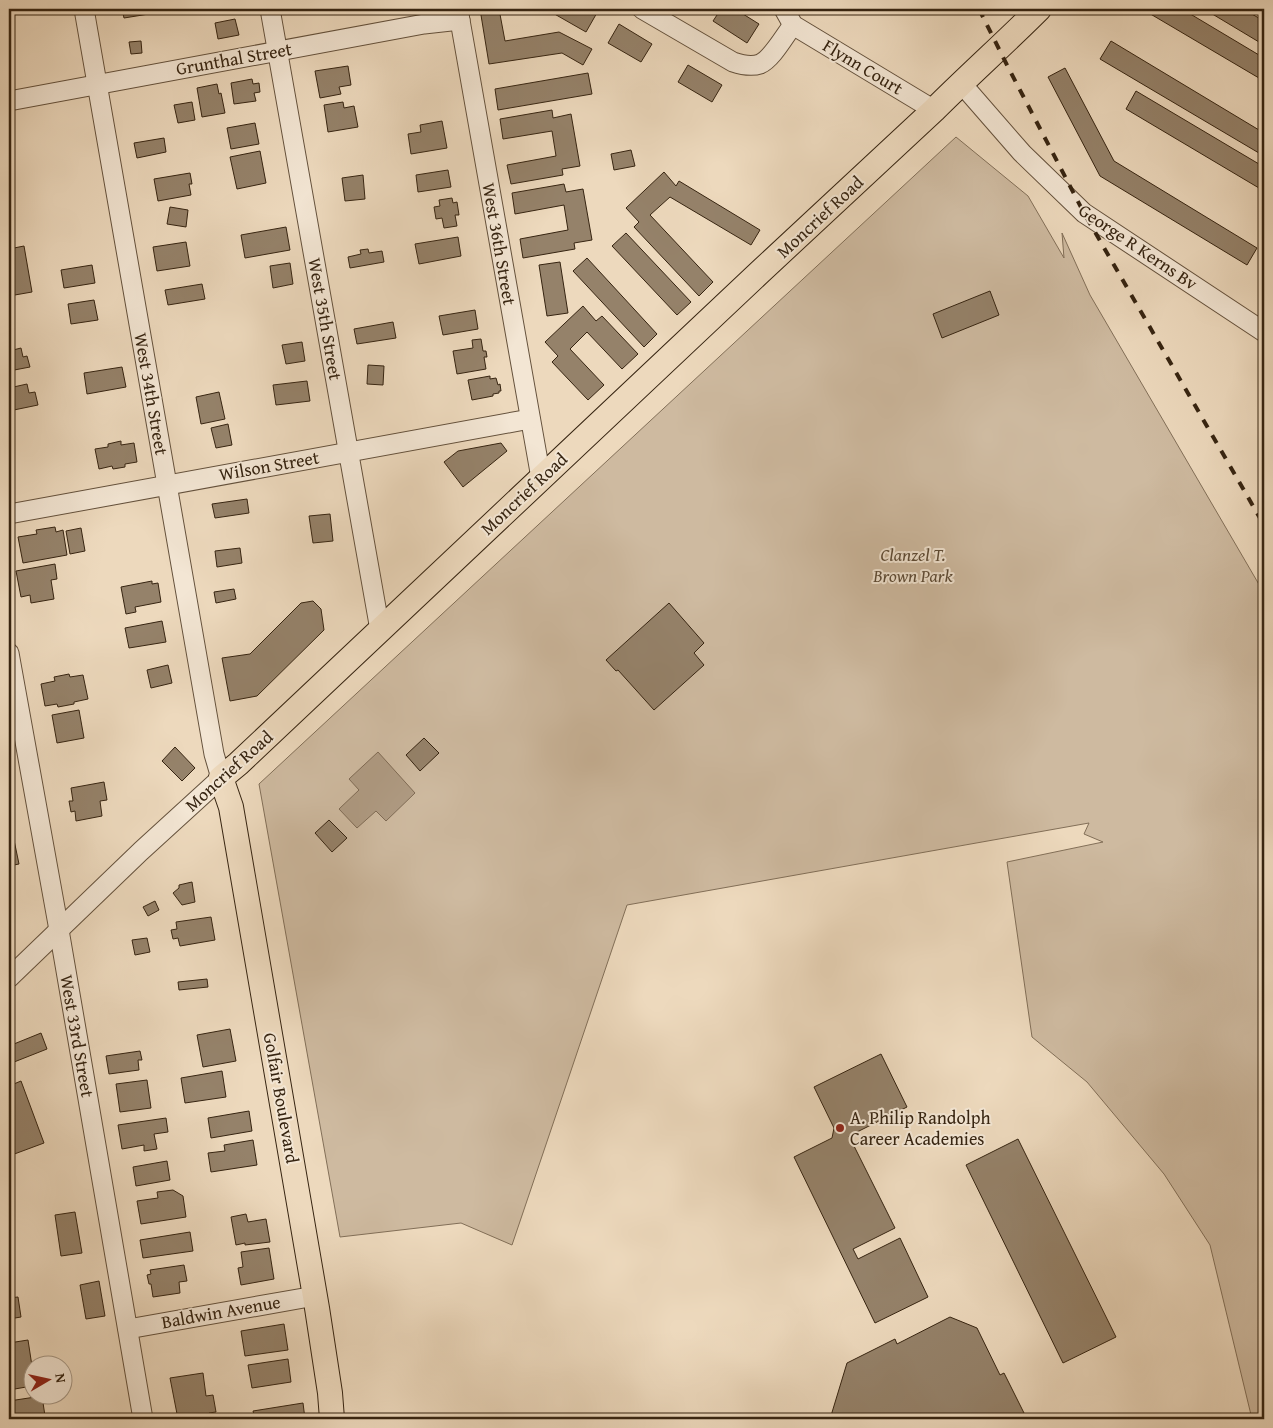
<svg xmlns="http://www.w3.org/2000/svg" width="1273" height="1428" font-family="'Gentium Book Plus',serif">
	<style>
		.green { fill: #cebaa0; stroke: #826f58 }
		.water { fill: #af9b83; stroke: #7f6b55 }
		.building { fill: #95826a; stroke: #362411 }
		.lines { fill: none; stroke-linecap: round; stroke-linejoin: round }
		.minor-casing { stroke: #64513c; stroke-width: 21 }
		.major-casing { stroke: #362411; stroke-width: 26 }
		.minor { stroke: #f3e6d4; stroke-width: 19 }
		.major { stroke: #edd9bd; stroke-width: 24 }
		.rail { stroke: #362411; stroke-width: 4; stroke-dasharray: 9 9; stroke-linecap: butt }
		.poi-dot { fill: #8f2418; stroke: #f3e6d4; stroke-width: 2 }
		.labels { text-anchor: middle; stroke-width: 4; stroke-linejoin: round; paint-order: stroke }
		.street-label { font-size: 18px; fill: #362411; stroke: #f3e6d4 }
		.park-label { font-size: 18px; font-style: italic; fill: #5c4a35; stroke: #f3e6d4 }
		.poi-label { font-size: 18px; fill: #362411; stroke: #f3e6d4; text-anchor: start }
	</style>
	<rect width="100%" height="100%" fill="#edd9bd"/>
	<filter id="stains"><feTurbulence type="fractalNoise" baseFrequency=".004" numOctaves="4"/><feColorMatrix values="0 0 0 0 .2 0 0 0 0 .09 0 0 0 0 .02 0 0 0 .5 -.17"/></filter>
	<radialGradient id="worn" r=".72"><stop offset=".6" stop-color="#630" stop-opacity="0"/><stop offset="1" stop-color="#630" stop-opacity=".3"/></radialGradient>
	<path class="green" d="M956,137L1028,196L1064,258L1062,233L1090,295L1264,593V1419H1252L1210,1245L1164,1174L1087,1082L1032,1037L1007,862L1103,842L1084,834L1089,823L627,905L512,1245L461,1223L340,1237L259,784Z"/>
	<path class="water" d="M378,752L415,793L386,821L376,811L357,828L339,809L359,790L349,779Z"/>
	<g class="building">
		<path d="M122,9H154L155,13L124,18Z"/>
		<path d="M480,9H499L505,41L559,32L592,49L583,65L562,53L489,64Z"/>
		<path d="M553,9H594L598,11L586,32L551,12Z"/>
		<path d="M721,9H735L759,24L747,43L713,21Z"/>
		<path d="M819,9H831L828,14Z"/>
		<path d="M1142,9H1182L1264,58V81Z"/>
		<path d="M1204,9H1243L1264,21V45Z"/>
		<path d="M235,19L239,35L218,39L215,23Z"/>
		<path d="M619,24L652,44L641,62L608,43Z"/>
		<path d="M141,41L142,53L131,54L129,42Z"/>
		<path d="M1111,41L1264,133V156L1100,59Z"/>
		<path d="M688,65L722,85L712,102L678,82Z"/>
		<path d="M348,66L351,85L339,87L341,94L320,98L315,71Z"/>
		<path d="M1065,68L1114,161L1257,248L1247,265L1100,176L1048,77Z"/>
		<path d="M588,73L592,94L498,110L495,89Z"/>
		<path d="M252,79L253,84L259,83L260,92L254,93L256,101L234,104L231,83Z"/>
		<path d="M217,84L219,94L221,93L225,113L202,117L197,88Z"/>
		<path d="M1136,91L1264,167V191L1126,109Z"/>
		<path d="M192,102L195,120L178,123L174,105Z"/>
		<path d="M343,102L344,108L354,106L358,127L328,132L324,105Z"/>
		<path d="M552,110L553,118L571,114L580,166L562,169L563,175L511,184L507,165L556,156L552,131L503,139L500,119Z"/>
		<path d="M442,121L447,148L411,154L408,134L421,132L420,125Z"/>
		<path d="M255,123L259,144L231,149L227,128Z"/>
		<path d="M164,138L166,152L137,158L134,143Z"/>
		<path d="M631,150L635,166L614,170L611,154Z"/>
		<path d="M260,151L266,183L237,189L230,157Z"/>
		<path d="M448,170L451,187L418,192L416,175Z"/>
		<path d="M664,172L676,186L679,181L760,230L751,245L670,197L650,215L713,282L699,296L634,227L639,222L626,208Z"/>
		<path d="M190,173L192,184H189L191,195L158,201L154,179Z"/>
		<path d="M363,175L365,199L345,201L342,178Z"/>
		<path d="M564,184L566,192L583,189L592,240L574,243L575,249L523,258L520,239L568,230L564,205L515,214L512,193Z"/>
		<path d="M452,198L453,203L457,202L459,215H455L457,226L444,228L442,218L436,219L434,207L440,206L439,200Z"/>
		<path d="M170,207L188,210L186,227L167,224Z"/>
		<path d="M286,227L290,250L245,258L241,235Z"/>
		<path d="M626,233L691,302L677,315L612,246Z"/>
		<path d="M458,237L461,256L419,264L415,244Z"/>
		<path d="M186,242L190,266L157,271L153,247Z"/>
		<path d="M13,243L14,248L24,246L32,292L9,296V244Z"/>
		<path d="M368,249L369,253L382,251L384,262L350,268L348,257L361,254L360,250Z"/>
		<path d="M587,258L657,334L644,347L573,271Z"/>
		<path d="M560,262L568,313L547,316L539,265Z"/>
		<path d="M290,263L293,284L273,288L270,266Z"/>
		<path d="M92,265L95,283L64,288L61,270Z"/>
		<path d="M202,284L205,299L168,305L165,290Z"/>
		<path d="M990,291L999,315L942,338L933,314Z"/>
		<path d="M94,300L98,320L71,324L68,304Z"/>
		<path d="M583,306L596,321L602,316L638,354L622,369L587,332L570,349L604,385L588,400L552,362L558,356L545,342Z"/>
		<path d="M475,310L478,329L443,335L439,316Z"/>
		<path d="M393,322L396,338L357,344L354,329Z"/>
		<path d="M481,339L483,351H486L487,357H484L486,369L457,374L453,351L473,348L472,340Z"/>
		<path d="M302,342L305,361L286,364L282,345Z"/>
		<path d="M21,348L23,357L27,356L30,367L9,371V351Z"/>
		<path d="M368,365L384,366L383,385L367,384Z"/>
		<path d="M122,367L126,387L87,394L84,373Z"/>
		<path d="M490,376V379L496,378L498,385L500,384L501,391H499V393L493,394V396L472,400L468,380Z"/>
		<path d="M307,381L310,401L276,405L273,385Z"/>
		<path d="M27,384L29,393L35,392L38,405L9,411V388Z"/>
		<path d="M219,392L225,419L201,424L196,397Z"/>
		<path d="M228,424L232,445L216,448L211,428Z"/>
		<path d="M121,441V445L134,443L137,462L125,464V467L113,469L112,466L99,469L95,449L108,447V444Z"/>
		<path d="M501,443L507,451L463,487L444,462L458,451Z"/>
		<path d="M247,499L249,513L215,518L212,504Z"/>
		<path d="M330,514L333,541L313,543L309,516Z"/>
		<path d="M55,527L56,532L63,530L67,555L23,563L18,537L37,534L36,530Z"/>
		<path d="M81,528L85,551L70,554L66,531Z"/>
		<path d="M240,548L242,563L217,567L215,551Z"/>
		<path d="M55,564L57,579L51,580L54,599L31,603L30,595L21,597L16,571Z"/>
		<path d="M152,581V584L158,583L161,602L135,607L136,612L126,614L121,587Z"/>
		<path d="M234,589L236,599L216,603L214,592Z"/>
		<path d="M313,601L321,609L324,630L257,696L230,701L222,658L250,654L301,603Z"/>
		<path d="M669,603L704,643L694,653L704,665L654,710L618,670L616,671L606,660Z"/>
		<path d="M162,621L166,642L129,648L125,628Z"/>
		<path d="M168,665L172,683L151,688L147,670Z"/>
		<path d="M69,674L70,677L83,675L88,699L74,702V704L58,707L57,704L45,706L41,684L55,681L54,677Z"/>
		<path d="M79,710L84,738L57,743L52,715Z"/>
		<path d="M424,738L439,753L420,771L406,755Z"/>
		<path d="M175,747L195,768L182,781L162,761Z"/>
		<path d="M104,782L107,800L100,801L102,816L76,821L75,811L71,812L69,801H73L71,788Z"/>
		<path d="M329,820L347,838L332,852L315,833Z"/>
		<path d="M14,840L19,864L9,866V841Z"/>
		<path d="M192,882L195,902L182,905L173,893L179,888V885Z"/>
		<path d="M155,901L159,910L148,916L143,907Z"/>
		<path d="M211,917L215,940L180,946L178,938L173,939L171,930L177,929L176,922Z"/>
		<path d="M147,938L150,952L135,955L132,940Z"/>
		<path d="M207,979L208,987L179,990L178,982Z"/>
		<path d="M230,1029L236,1061L203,1067L197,1035Z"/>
		<path d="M41,1033L47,1049L9,1064V1046Z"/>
		<path d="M140,1051L142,1060H138L139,1070L109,1074L106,1056Z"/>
		<path d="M881,1054L907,1107L849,1136L895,1228L853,1249L858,1259L900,1238L928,1297L875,1323L794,1157L832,1138L834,1128L814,1087Z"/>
		<path d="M222,1071L226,1097L185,1103L181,1078Z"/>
		<path d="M147,1080L151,1108L120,1112L116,1084Z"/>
		<path d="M21,1081L44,1143L9,1156V1086Z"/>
		<path d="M249,1111L252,1131L211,1138L208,1118Z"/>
		<path d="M166,1118L168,1132L154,1134L157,1149L144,1151V1145L122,1149L118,1125Z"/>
		<path d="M1018,1139L1116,1337L1063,1363L966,1165Z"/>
		<path d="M253,1140L257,1165L211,1172L208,1153L225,1151L224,1145Z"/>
		<path d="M167,1161L170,1180L136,1186L133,1167Z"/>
		<path d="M173,1190L183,1196L186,1217L141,1224L137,1201L158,1198L157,1192Z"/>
		<path d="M75,1212L82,1253L61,1256L55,1215Z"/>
		<path d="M246,1214L248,1222L266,1219L270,1242L245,1245V1243L236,1245L231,1217Z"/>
		<path d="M190,1232L193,1251L143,1258L140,1240Z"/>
		<path d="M269,1248L274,1279L241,1285L238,1268L243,1267L241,1252Z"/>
		<path d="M184,1265L187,1281L179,1282L180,1293L153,1297L151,1284H149L147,1275L151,1274L150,1270Z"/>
		<path d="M99,1281L105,1316L86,1319L80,1285Z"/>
		<path d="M18,1297L21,1317L9,1319V1298Z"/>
		<path d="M950,1317L977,1328L1000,1375L1004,1373L1027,1419H830L847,1363L895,1339L897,1344Z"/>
		<path d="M284,1324L288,1350L245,1356L241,1331Z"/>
		<path d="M28,1340L32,1366V1386L9,1390V1343Z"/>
		<path d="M288,1359L291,1382L252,1388L248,1365Z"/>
		<path d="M203,1373L206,1396L213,1395L216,1412L209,1413L210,1419H178L170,1378Z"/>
		<path d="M42,1396L45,1416L23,1419H9V1401Z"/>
		<path d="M303,1403L305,1419H255L253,1411Z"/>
	</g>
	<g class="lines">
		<g class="minor-casing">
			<g id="minor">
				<path d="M270,9L380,630"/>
				<path d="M458,9L541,478"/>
				<path d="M642,9L733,62C742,65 751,67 760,64C772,59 785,35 793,25"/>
				<path d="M784,9L793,25L934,110"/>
				<path d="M961,83L1022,153L1084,213L1264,332"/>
				<path d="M9,101L424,24L460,20"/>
				<path d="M9,514L530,419"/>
				<path d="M9,653L59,930L143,1419"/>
				<path d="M9,978L141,851L221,778L214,754L84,9"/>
				<path d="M128,1329L315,1296"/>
			</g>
		</g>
		<g class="major-casing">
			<path id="major" d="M332,1419L330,1393L317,1308L231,807L221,778L238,764L761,271L934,110C968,76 1005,43 1039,9"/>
		</g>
		<use href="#minor" class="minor"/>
		<use href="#major" class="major"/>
		<path class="rail" d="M979,9L1008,67L1084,213L1264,525"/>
	</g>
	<circle class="poi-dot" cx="840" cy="1128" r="5"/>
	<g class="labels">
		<g class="street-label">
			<text transform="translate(234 59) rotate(-10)" y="6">Grunthal Street</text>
			<text transform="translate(863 67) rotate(31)" y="6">Flynn Court</text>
			<text transform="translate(820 217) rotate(-43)" y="6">Moncrief Road</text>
			<text transform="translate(499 244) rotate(80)" y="6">West 36th Street</text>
			<text transform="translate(1138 247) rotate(34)" y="6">George R Kerns Bv</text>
			<text transform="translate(325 319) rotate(80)" y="6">West 35th Street</text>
			<text transform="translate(151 394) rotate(80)" y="6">West 34th Street</text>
			<text transform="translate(269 466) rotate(-10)" y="6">Wilson Street</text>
			<text transform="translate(524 494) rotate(-43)" y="6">Moncrief Road</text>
			<text transform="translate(229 771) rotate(-42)" y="6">Moncrief Road</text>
			<text transform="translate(77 1036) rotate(80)" y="6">West 33rd Street</text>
			<text transform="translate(281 1098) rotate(80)" y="6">Golfair Boulevard</text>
			<text transform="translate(221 1312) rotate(-10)" y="6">Baldwin Avenue</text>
		</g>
		<g class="park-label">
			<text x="913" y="561">Clanzel T.<tspan x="913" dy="21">Brown Park</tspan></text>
		</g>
		<g class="poi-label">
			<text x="850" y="1124">A. Philip Randolph<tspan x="850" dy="21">Career Academies</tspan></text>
		</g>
	</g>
	<rect width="1273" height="1428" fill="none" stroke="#edd9bd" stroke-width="30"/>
	<rect x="10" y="10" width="1253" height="1408" fill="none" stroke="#362411" stroke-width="2.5"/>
	<rect x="15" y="15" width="1243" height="1398" fill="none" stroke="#362411"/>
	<g transform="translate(48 1380) rotate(81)"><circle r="24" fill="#f3e6d4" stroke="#a79886"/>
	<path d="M0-4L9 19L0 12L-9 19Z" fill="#8f2418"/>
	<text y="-8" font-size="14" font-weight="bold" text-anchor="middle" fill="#362411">N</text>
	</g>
	<rect width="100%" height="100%" filter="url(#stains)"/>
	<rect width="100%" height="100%" fill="url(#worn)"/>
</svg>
